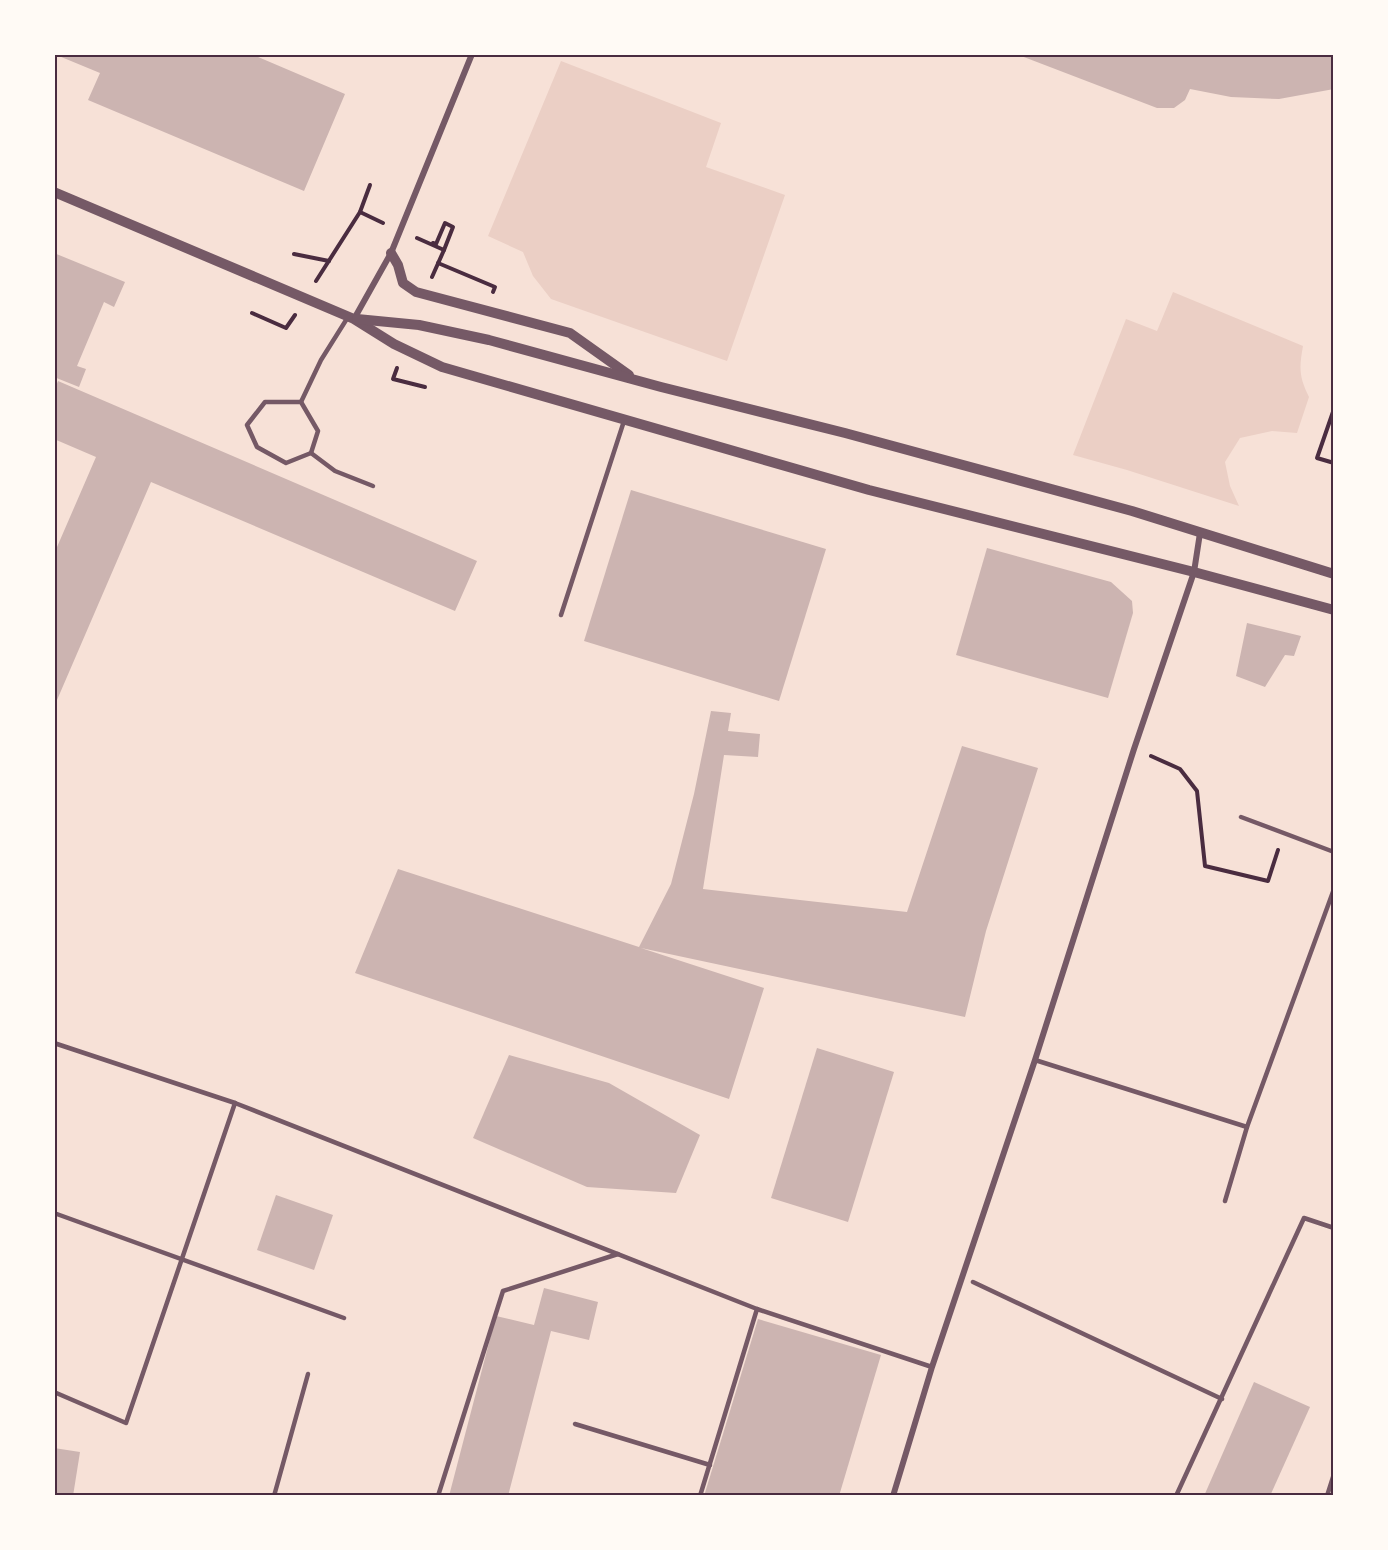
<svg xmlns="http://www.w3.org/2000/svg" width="1388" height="1550" font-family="'Archivo Narrow',sans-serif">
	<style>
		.green { fill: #ebcfc5 }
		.building { fill: #ccb4b1 }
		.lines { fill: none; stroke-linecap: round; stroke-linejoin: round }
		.path { stroke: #4a2c40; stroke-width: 4 }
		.service { stroke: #755966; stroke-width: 4.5 }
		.minor { stroke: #755966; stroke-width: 6 }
		.tertiary { stroke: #755966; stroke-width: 10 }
		.neatline { fill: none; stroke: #4a2c40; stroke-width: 2 }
	</style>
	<rect width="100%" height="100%" fill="#f7e1d7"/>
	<g class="green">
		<path d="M561,61L721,123L706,167L785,195L727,361L551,299L533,276L523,252L488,236Z"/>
		<path d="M1173,292L1303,346C1299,368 1299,377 1309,397L1297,433L1272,431L1240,438L1225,462L1230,486L1239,506L1127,470L1073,455L1126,319L1157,331Z"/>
	</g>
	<g class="building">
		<path d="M54,54H251L345,94L304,191L88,100L100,73Z"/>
		<path d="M1016,54H1334V89L1279,99L1231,97L1190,89L1185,100L1174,108H1157Z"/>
		<path d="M54,253L125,282L114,307L104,302L77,366L86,369L79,387L54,377Z"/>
		<path d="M58,381L477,561L455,611L151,482L54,707V554L96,457L54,439V391Z"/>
		<path d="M631,490L826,549L779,701L584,641Z"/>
		<path d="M987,548L1111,582L1132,601L1133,613L1108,698L956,655Z"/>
		<path d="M1247,623L1301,636L1294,656L1285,655L1265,687L1236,676Z"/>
		<path d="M711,711L731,713L728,731L760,734L758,757L724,755L703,889L907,912L962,746L1038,768L986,931L965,1017L641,948L764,988L729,1099L355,973L398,869L639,947L671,884L694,794Z"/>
		<path d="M817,1048L894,1072L848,1222L771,1198Z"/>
		<path d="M509,1055L609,1083L700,1135L676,1193L587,1187L473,1138Z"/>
		<path d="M276,1195L333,1215L314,1270L257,1250Z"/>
		<path d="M544,1288L598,1302L589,1340L551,1331L508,1496H449L496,1316L534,1325Z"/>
		<path d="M758,1319L881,1355L839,1496H704Z"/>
		<path d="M1254,1382L1310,1407L1270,1496H1204Z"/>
		<path d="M54,1448L80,1452L73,1496H54Z"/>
	</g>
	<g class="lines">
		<g class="path">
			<path d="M360,212L370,185"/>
			<path d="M417,238L444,250L432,277"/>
			<path d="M433,243L436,244L445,223L453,227L444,250"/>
			<path d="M294,254L329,261"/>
			<path d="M438,263L495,287L493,292"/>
			<path d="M316,281L360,212L383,223"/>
			<path d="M252,313L286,328L295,315"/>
			<path d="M397,368L393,379L425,387"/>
			<path d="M1334,409L1317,458L1334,463"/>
			<path d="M1151,756L1180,769L1197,791L1205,866L1268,881L1278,850"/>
		</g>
		<g class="service">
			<path d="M265,402H301L318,431L311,453L286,463L257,447L247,425Z"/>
			<path d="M301,402L321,360L348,317"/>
			<path d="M311,453L335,471L373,486"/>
			<path d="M561,615L624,421"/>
			<path d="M1241,817L1334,852"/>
			<path d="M54,1043L235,1103L757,1309L932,1367"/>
			<path d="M1035,1060L1247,1127"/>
			<path d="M1225,1201L1247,1127L1334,889"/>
			<path d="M54,1213L344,1318"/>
			<path d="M973,1282L1222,1399"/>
			<path d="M54,1392L126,1423L235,1103"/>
			<path d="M575,1424L710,1465"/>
			<path d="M274,1496L308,1374"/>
			<path d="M438,1496L503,1291L618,1254"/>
			<path d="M700,1496L757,1309"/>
			<path d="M1176,1496L1304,1218L1334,1228"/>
			<path d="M1327,1496L1334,1474"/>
		</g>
		<g class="minor">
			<path d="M354,319L391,253L472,54"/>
			<path d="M893,1496L932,1367L1035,1060L1134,749L1194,572L1200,533"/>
		</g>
		<g class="tertiary">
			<path d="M54,192L354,319L394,344L442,367L869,490L1194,572L1334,610"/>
			<path d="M391,253L398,265L403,283L416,292L570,333L629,375"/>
			<path d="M357,319L419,325L489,340L661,387L845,433L1132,511L1334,574"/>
		</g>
	</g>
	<rect width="1388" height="1550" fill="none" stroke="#fffaf5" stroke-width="111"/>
	<rect x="56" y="56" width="1276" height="1438" class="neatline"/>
</svg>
